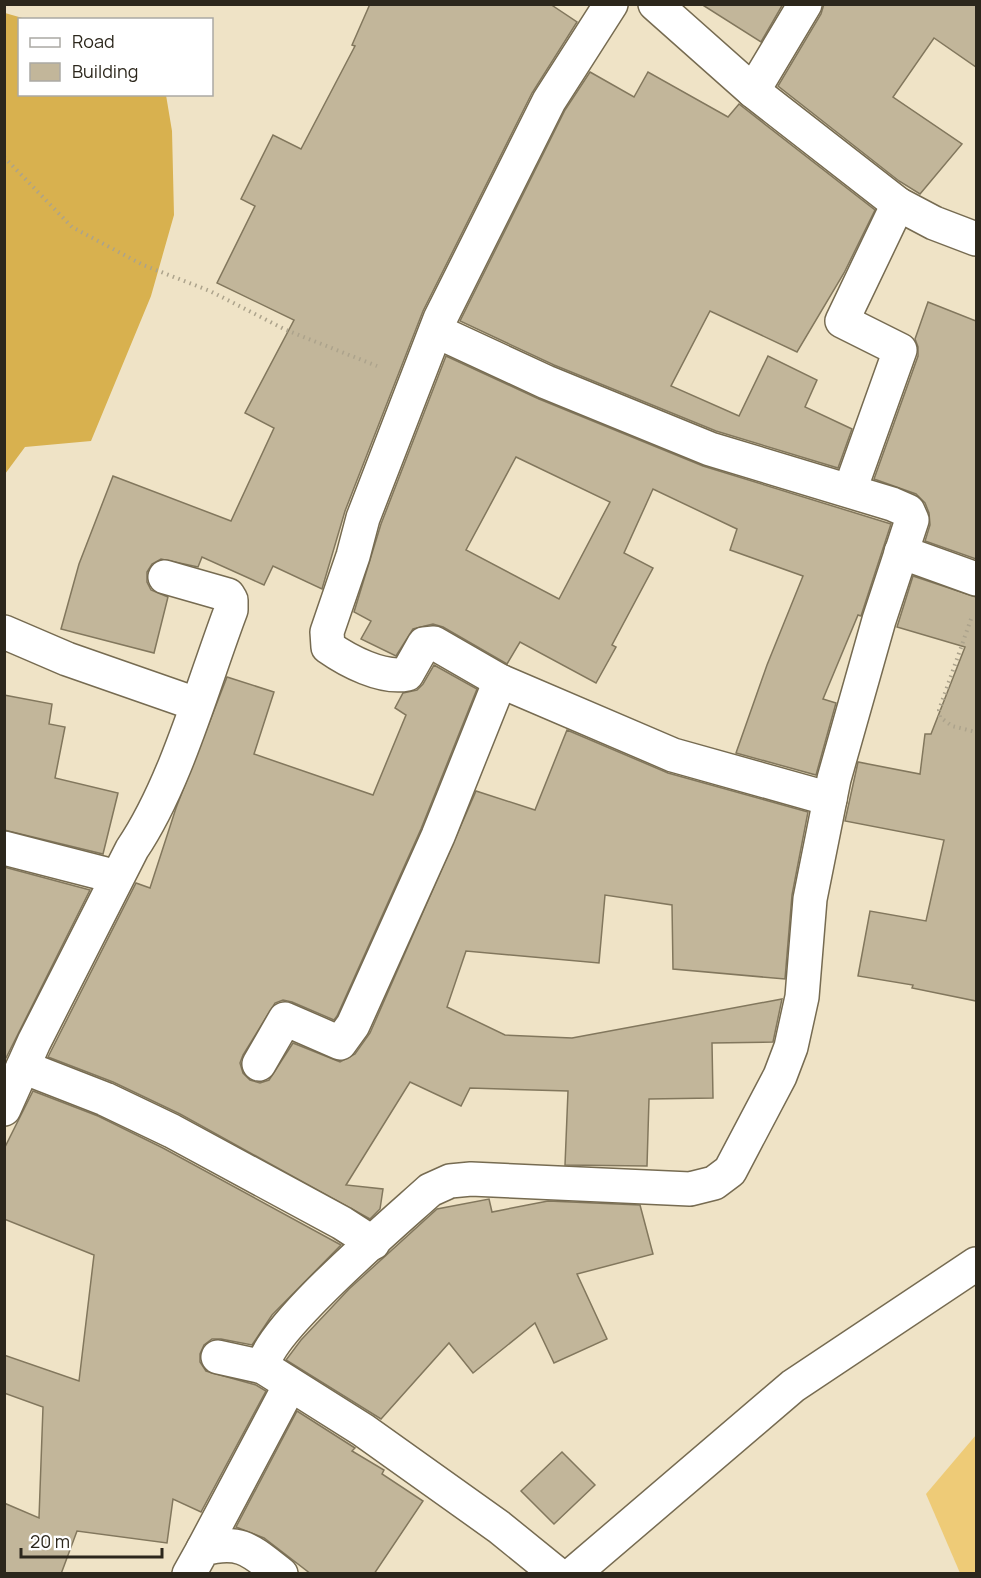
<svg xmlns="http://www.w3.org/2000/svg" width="981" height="1578" font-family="Manrope,sans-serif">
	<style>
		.green { fill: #eecb77 }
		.forest { fill: #d8b14f }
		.building { fill: #c2b69a; stroke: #82775d; stroke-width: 1.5; fill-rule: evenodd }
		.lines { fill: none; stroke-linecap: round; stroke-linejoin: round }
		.minor-casing { stroke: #766b51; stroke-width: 36 }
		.path { stroke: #aca38c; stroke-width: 4; stroke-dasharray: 1.5 4.5; stroke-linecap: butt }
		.minor { stroke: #fff; stroke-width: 33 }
	</style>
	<rect width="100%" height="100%" fill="#efe3c6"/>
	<path class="green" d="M976,1435V1573H960L926,1494Z"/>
	<path class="forest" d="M5,13L26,19L20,20V94L166,95L172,131L174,215L151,296L91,441L25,447L5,474Z"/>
	<g class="building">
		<path d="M370,4H550L577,22L532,93L423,311L345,511L322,589L273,566L264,585L202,557L198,567L161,559L152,564L147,572V582L151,590L168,597L154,653L61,629L79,564L113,476L231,521L274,428L245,413L294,320L217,283L255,206L241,199L273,135L301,149L355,46L352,45Z"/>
		<path d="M701,4H783L761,42Z"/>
		<path d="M824,4H976V67L934,38L893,97L962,144L920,194L899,181L778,86L821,14Z"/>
		<path d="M590,72L634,97L648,72L728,117L739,104L875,210L844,273L797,352L710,311L671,386L739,416L768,356L817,380L805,407L852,429L838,468L716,431L554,365L460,321L565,110Z"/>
		<path d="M928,302L976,321V559L925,541L930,525L929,513L925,503L916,494L874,479L918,356V347L915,339Z"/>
		<path d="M446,356L539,399L703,466L891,524L861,616L858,615L823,699L836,703L816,775L736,753L767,665L803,576L730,550L737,529L653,489L624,553L653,568L612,645L616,647L596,683L520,642L507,664L443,627L433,624L413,629L396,656L361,639L371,621L354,612L381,524ZM516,457L610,502L559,599L466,550Z"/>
		<path d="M913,576L976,597V1001L912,988L913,985L858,976L870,911L926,921L944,840L845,821L858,762L920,774L925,734H931L965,647L897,627Z"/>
		<path d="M434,665L477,689L421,829L337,1016L334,1020L292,1002L283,1000L275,1003L243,1055L240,1063L243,1073L250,1080L260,1083L269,1080L293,1043L340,1062L355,1054L370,1033L476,791L535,810L567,730L668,773L808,812L792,895L785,979L673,969L672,905L605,895L599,963L466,951L447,1007L505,1035L572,1038L782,999L773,1042L712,1043L713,1098L649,1099L647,1166L565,1165L568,1091L470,1088L461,1106L410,1082L346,1185L383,1189L380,1209L370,1219L180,1114L113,1082L48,1057L136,883L150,888L176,808L227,677L274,692L254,754L373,795L406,715L395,708L403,693L417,690L423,684Z"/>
		<path d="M4,695L52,704L49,724L65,727L55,778L118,793L103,854L4,830Z"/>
		<path d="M4,867L90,890L4,1062Z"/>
		<path d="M33,1091L98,1116L163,1148L341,1245L272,1315L252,1345L221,1339H212L204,1345L200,1354V1362L206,1371L256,1385L266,1391L201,1512L173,1499L167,1543L77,1531L61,1574H4V1503L39,1518L43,1407L4,1393V1355L79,1381L94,1255L4,1219V1149Z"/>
		<path d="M489,1199L492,1212L548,1201L640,1205L653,1254L577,1274L607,1339L554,1363L535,1323L473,1373L449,1343L381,1419L286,1360L301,1340L349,1289L437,1209Z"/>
		<path d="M297,1411L355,1448L352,1451L384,1470L382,1474L423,1501L374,1574H311L264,1538L236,1527Z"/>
		<path d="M562,1452L595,1485L554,1524L521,1491Z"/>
	</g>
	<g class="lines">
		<g class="minor-casing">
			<g id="minor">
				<path d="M611,4L549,101L440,319L363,518L353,556L327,632L328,647C348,661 382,679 407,674L424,644L434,643L500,681L673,755L830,799"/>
				<path d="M655,4L753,91L898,204L934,223L976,239"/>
				<path d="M753,91L805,4"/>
				<path d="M850,490L900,350L842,321L898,204"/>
				<path d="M901,552L976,579"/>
				<path d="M4,632L67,659L196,704"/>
				<path d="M4,848L117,877"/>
				<path d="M259,1064L285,1019L340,1043L353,1025L438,836L500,681"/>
				<path d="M23,1067L105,1099L172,1131L342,1223L373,1243"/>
				<path d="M4,1109L34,1042L132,849C176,784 203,684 231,610V600L228,595L165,577"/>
				<path d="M218,1357L263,1367L363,1430L499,1527L557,1574"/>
				<path d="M263,1367C268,1329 396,1221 430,1190L450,1181L471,1179L690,1189L714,1183L730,1171L780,1076L791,1047L802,997L810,899L834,779L879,620L912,520L908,511L892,504L710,449L546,382L436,331"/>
				<path d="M203,1549L290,1385"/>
				<path d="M189,1574L203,1549C242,1539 251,1551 281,1574"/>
				<path d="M573,1574L793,1386L976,1264"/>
			</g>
		</g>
		<g class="path">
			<path d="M4,157L72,227L143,265L210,291L286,330L377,366"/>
			<path d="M971,619L939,710L940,717L952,726L976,732"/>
		</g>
		<use href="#minor" class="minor"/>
	</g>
	<rect width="981" height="1578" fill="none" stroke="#2c271c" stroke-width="12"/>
	<rect x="18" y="18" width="195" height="78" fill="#ffffff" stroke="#aba9a4" stroke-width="1.5"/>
	<rect x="30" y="38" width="30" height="9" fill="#ffffff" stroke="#aba9a4" stroke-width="1.5"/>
	<text x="72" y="48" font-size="18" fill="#2c271c">Road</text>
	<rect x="30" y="63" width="30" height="18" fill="#c2b69a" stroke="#aba9a4" stroke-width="1.5"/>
	<text x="72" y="78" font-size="18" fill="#2c271c">Building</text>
	<path d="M21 1548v9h141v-9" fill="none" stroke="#2c271c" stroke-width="3"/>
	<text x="30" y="1548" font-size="18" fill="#2c271c" stroke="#ffffff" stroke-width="4.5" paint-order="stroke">20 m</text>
</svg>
